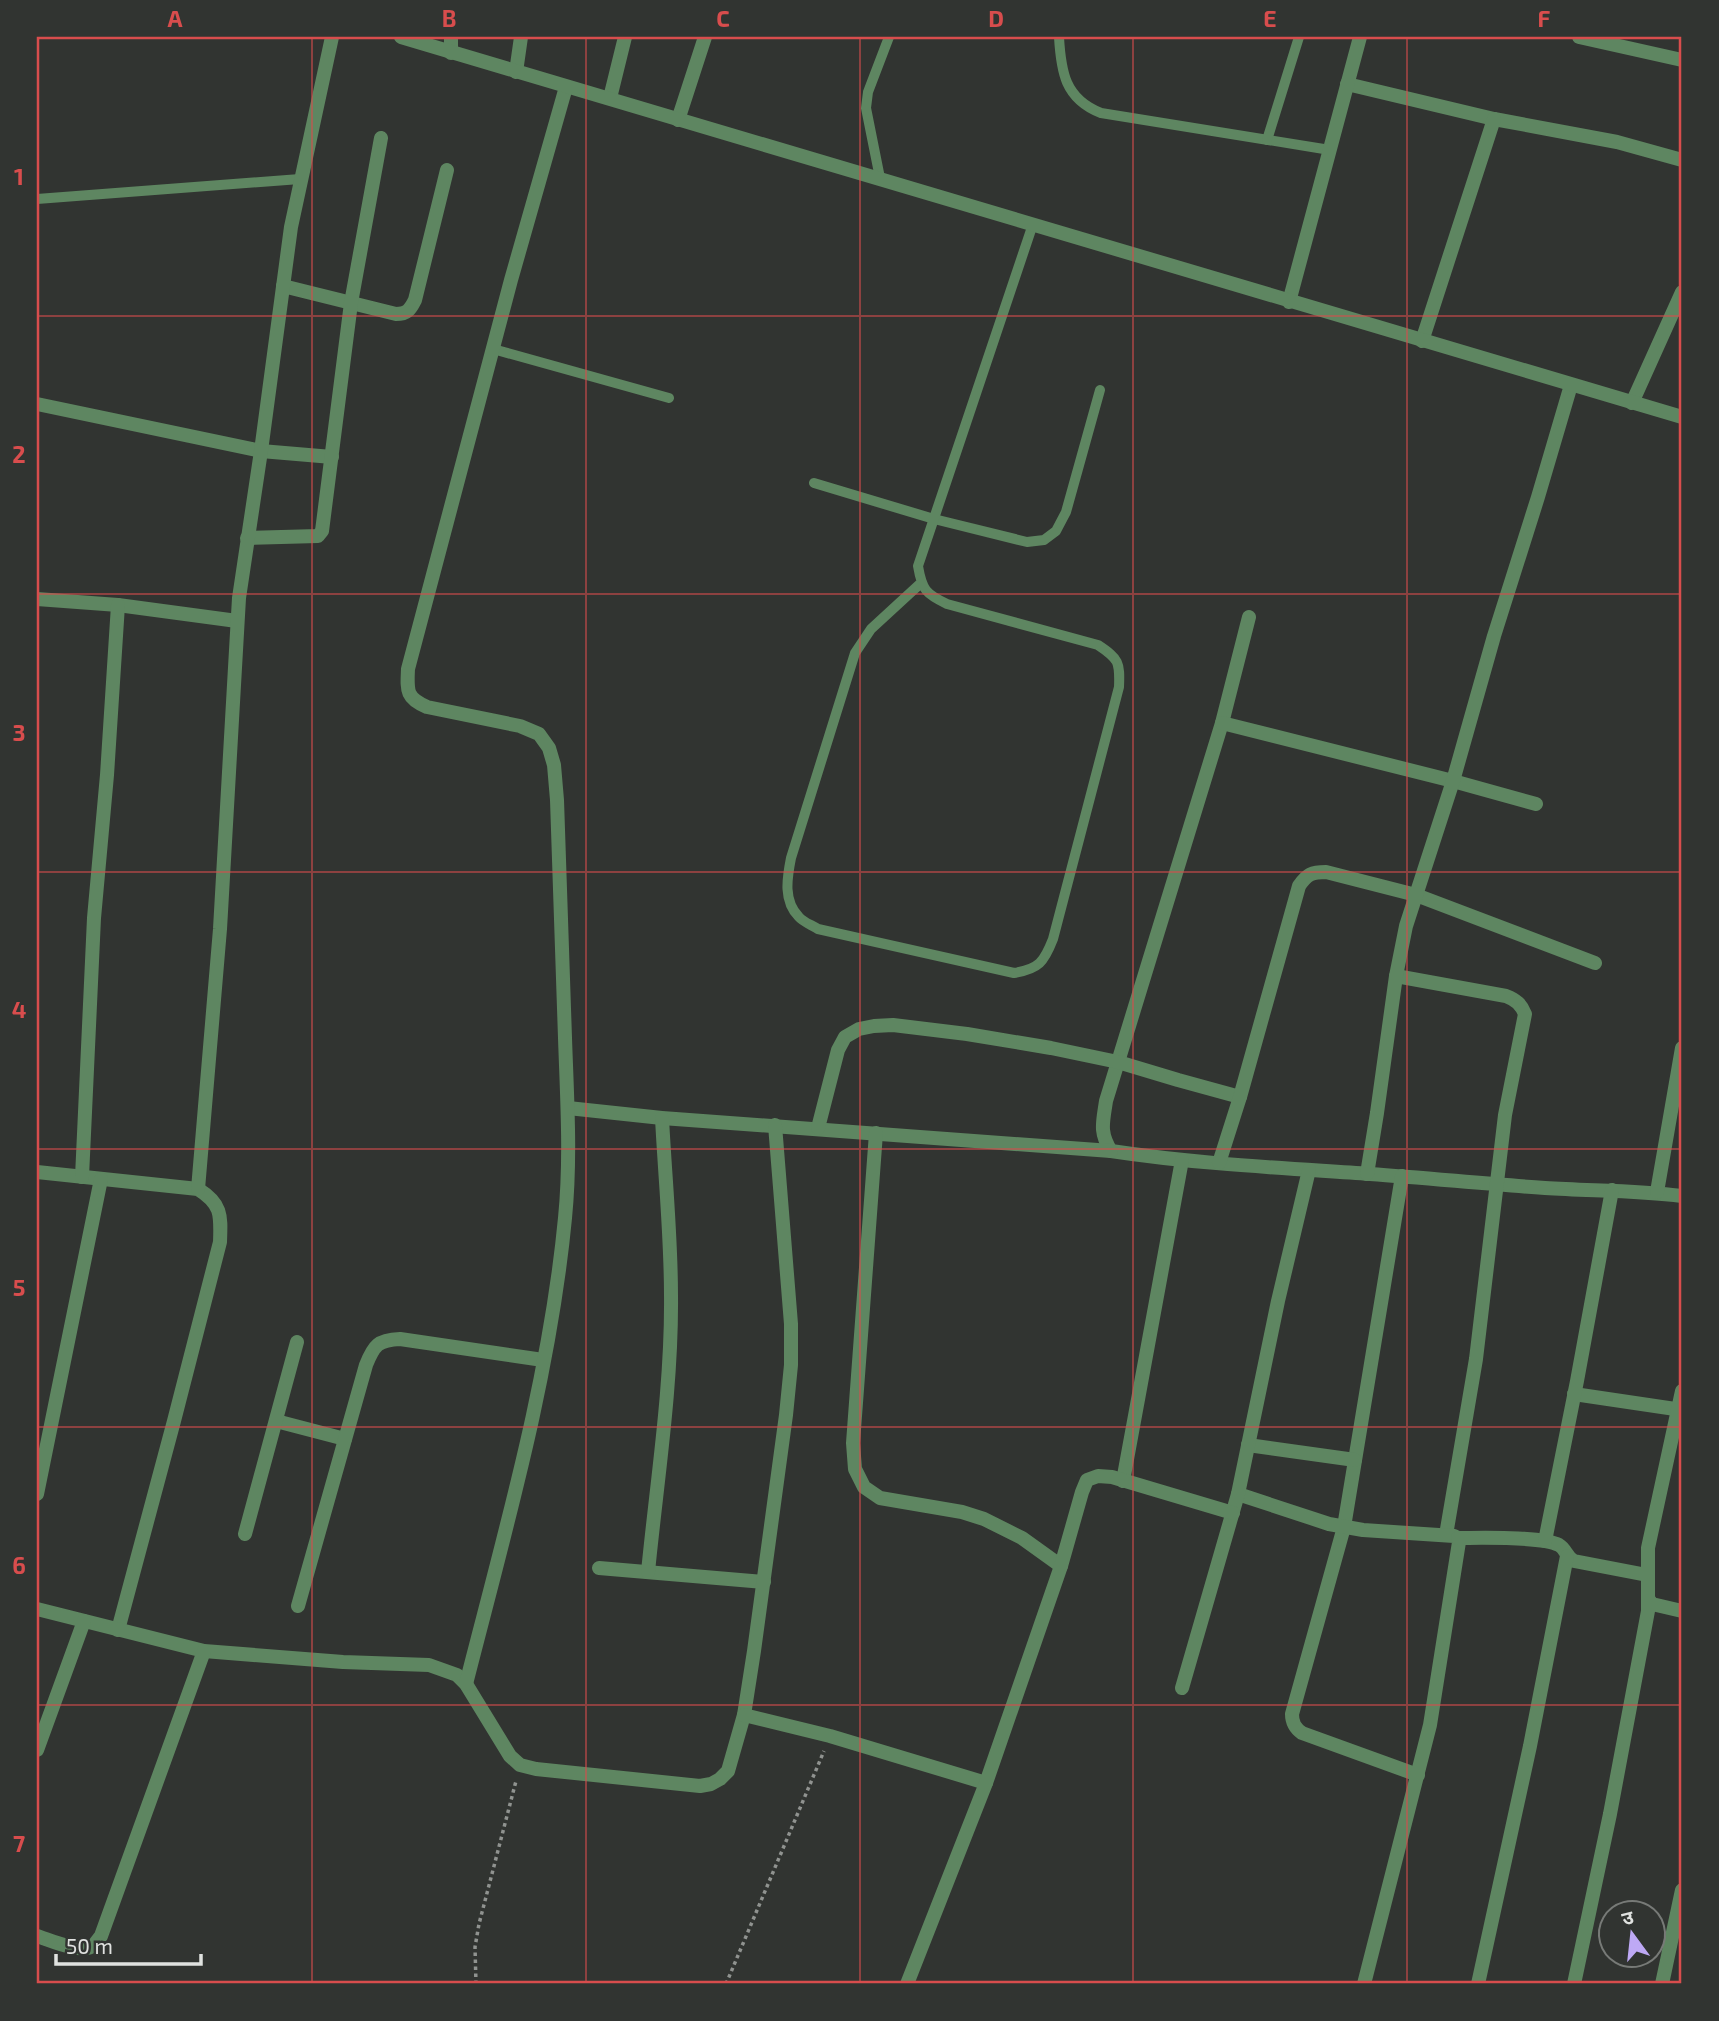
<svg xmlns="http://www.w3.org/2000/svg" width="1719" height="2021" font-family="'Exo 2','Noto Sans Devanagari',sans-serif">
	<style>
		.lines { fill: none; stroke-linecap: round; stroke-linejoin: round }
		.path { stroke: #909390; stroke-width: 3.5; stroke-dasharray: 3.5 3.5; stroke-linecap: butt }
		.service { stroke: #5e8661; stroke-width: 10 }
		.minor { stroke: #5e8661; stroke-width: 14 }
		.tertiary { stroke: #5e8661; stroke-width: 14 }
		.grid { fill: none; stroke: #d84d4d; stroke-width: 2; stroke-opacity: 0.55 }
		.neatline { fill: none; stroke: #d84d4d; stroke-width: 2.5 }
		.grid-label { font-size: 23px; text-anchor: middle; font-weight: bold; fill: #d84d4d }
	</style>
	<rect width="100%" height="100%" fill="#313431"/>
	<g class="lines">
		<g class="path">
			<path d="M476,1984L475,1947L479,1924L516,1781"/>
			<path d="M726,1984L824,1751"/>
		</g>
		<g class="service">
			<path d="M1059,37C1061,72 1065,99 1101,113L1330,150"/>
			<path d="M1267,140L1299,37"/>
			<path d="M880,178L866,108L868,92L889,37"/>
			<path d="M37,199L300,179"/>
			<path d="M493,349L669,398"/>
			<path d="M814,483L934,519L1027,542L1044,540L1056,531L1066,512L1100,390"/>
			<path d="M921,583L871,629L855,653L791,858C787,878 783,901 799,917C803,922 812,925 818,929L1014,973C1039,969 1044,962 1053,939L1119,687C1120,662 1119,659 1098,645L947,604C926,594 922,590 918,566L1033,224"/>
		</g>
		<g class="minor">
			<path d="M451,37V53"/>
			<path d="M1579,37L1682,60"/>
			<path d="M516,72L521,37"/>
			<path d="M1347,84L1494,119L1617,142L1682,160"/>
			<path d="M610,98L625,37"/>
			<path d="M678,120L705,37"/>
			<path d="M283,286L396,314C407,314 410,310 415,300L447,170"/>
			<path d="M1289,302L1360,37"/>
			<path d="M1422,341L1494,119"/>
			<path d="M1632,403L1682,292"/>
			<path d="M37,404L261,451L332,457"/>
			<path d="M247,538L318,536L322,531L351,303L381,138"/>
			<path d="M37,599L118,605L237,621"/>
			<path d="M1249,617L1222,723L1106,1101C1103,1122 1099,1132 1111,1151C1197,1164 1284,1168 1370,1174C1428,1178 1486,1184 1545,1188C1591,1191 1636,1190 1682,1196"/>
			<path d="M1222,723L1453,781L1536,804"/>
			<path d="M1396,976L1506,996C1516,1000 1521,1004 1525,1014L1505,1115L1476,1359L1446,1535"/>
			<path d="M568,1108L662,1118L1111,1151"/>
			<path d="M818,1128L838,1050L845,1037L859,1029L874,1026L893,1025L967,1034L1051,1048L1118,1062L1178,1080L1240,1097"/>
			<path d="M876,1133L853,1443L855,1469L864,1487L880,1498L962,1512L984,1519L1022,1538L1061,1566"/>
			<path d="M1219,1163L1240,1097L1299,886C1307,874 1312,872 1326,872L1416,895L1595,963"/>
			<path d="M37,1172L198,1189C222,1204 221,1215 220,1242L174,1421L118,1630"/>
			<path d="M1367,1174L1377,1113L1396,976L1406,926L1453,781L1494,636L1538,497L1571,385"/>
			<path d="M1402,1176L1344,1527L1292,1714C1292,1723 1295,1728 1302,1733L1418,1775"/>
			<path d="M82,1177L94,918L107,775L118,605"/>
			<path d="M198,1189L220,929L239,598L261,451L291,227L332,37"/>
			<path d="M1657,1192L1682,1048"/>
			<path d="M1574,1394L1682,1410"/>
			<path d="M276,1421L345,1439"/>
			<path d="M1248,1445L1355,1460"/>
			<path d="M1123,1481L1182,1160"/>
			<path d="M37,1494L101,1179"/>
			<path d="M1238,1494L1329,1524L1363,1530L1454,1536L1458,1538L1459,1542L1430,1725L1364,1984"/>
			<path d="M245,1534L297,1342"/>
			<path d="M1458,1538C1480,1538 1542,1536 1559,1545C1566,1549 1566,1557 1574,1561L1647,1575"/>
			<path d="M1545,1541L1577,1381L1612,1190"/>
			<path d="M599,1568L764,1582"/>
			<path d="M648,1572C657,1480 672,1387 671,1295C671,1236 665,1177 662,1118"/>
			<path d="M1649,1600L1652,1604L1682,1611"/>
			<path d="M298,1606L366,1365C374,1345 378,1340 400,1339L543,1360"/>
			<path d="M37,1609L204,1651L343,1662L429,1665L457,1675L466,1684L510,1756L520,1765L536,1769L700,1786L711,1784L720,1779L728,1771L744,1715L754,1651L786,1415L791,1365V1324L775,1125"/>
			<path d="M466,1684C505,1531 550,1376 565,1218C571,1158 567,1098 565,1038C562,959 560,879 557,800L554,765L549,748L539,734L520,726L427,707C406,698 407,691 408,669L511,280L566,87"/>
			<path d="M1182,1688L1238,1494L1278,1301L1309,1170"/>
			<path d="M744,1715L830,1736L986,1783"/>
			<path d="M37,1750L84,1621"/>
			<path d="M37,1936C50,1940 82,1955 94,1945C95,1944 100,1937 101,1936L204,1651"/>
			<path d="M907,1984L986,1783L1061,1566L1082,1492L1087,1480L1098,1476L1112,1477L1233,1513"/>
			<path d="M1478,1984L1530,1746L1567,1556"/>
			<path d="M1574,1984L1610,1814L1648,1611V1548L1682,1391"/>
			<path d="M1662,1984L1682,1890"/>
		</g>
		<path class="tertiary" d="M401,37L1682,417"/>
	</g>
	<path class="grid" d="M312,37V1984M586,37V1984M860,37V1984M1133,37V1984M1407,37V1984M37,316H1682M37,594H1682M37,872H1682M37,1149H1682M37,1427H1682M37,1705H1682"/>
	<rect width="1719" height="2021" fill="none" stroke="#313431" stroke-width="77"/>
	<g transform="translate(1632 1934) rotate(345)"><circle r="33" fill="#313431" stroke="#777a77" stroke-width="2"/>
	<path d="M0-5L12 26L0 18L-12 26Z" fill="#bea9f5"/>
	<text y="-10" font-size="19" font-weight="bold" text-anchor="middle" fill="#e0e2e0">उ</text>
	</g>
	<path d="M56 1954v10h145v-10" fill="none" stroke="#e0e2e0" stroke-width="3.5"/>
	<text x="66" y="1954" font-size="21" fill="#e0e2e0" stroke="#313431" stroke-width="5" paint-order="stroke">50 m</text>
	<rect x="38" y="38" width="1642" height="1944" class="neatline"/>
	<g class="grid-label">
		<text x="175" y="27">A</text>
		<text x="449" y="27">B</text>
		<text x="723" y="27">C</text>
		<text x="996" y="27">D</text>
		<text x="1270" y="27">E</text>
		<text x="1544" y="27">F</text>
		<text x="19" y="185">1</text>
		<text x="19" y="463">2</text>
		<text x="19" y="741">3</text>
		<text x="19" y="1018">4</text>
		<text x="19" y="1296">5</text>
		<text x="19" y="1574">6</text>
		<text x="19" y="1852">7</text>
	</g>
</svg>
